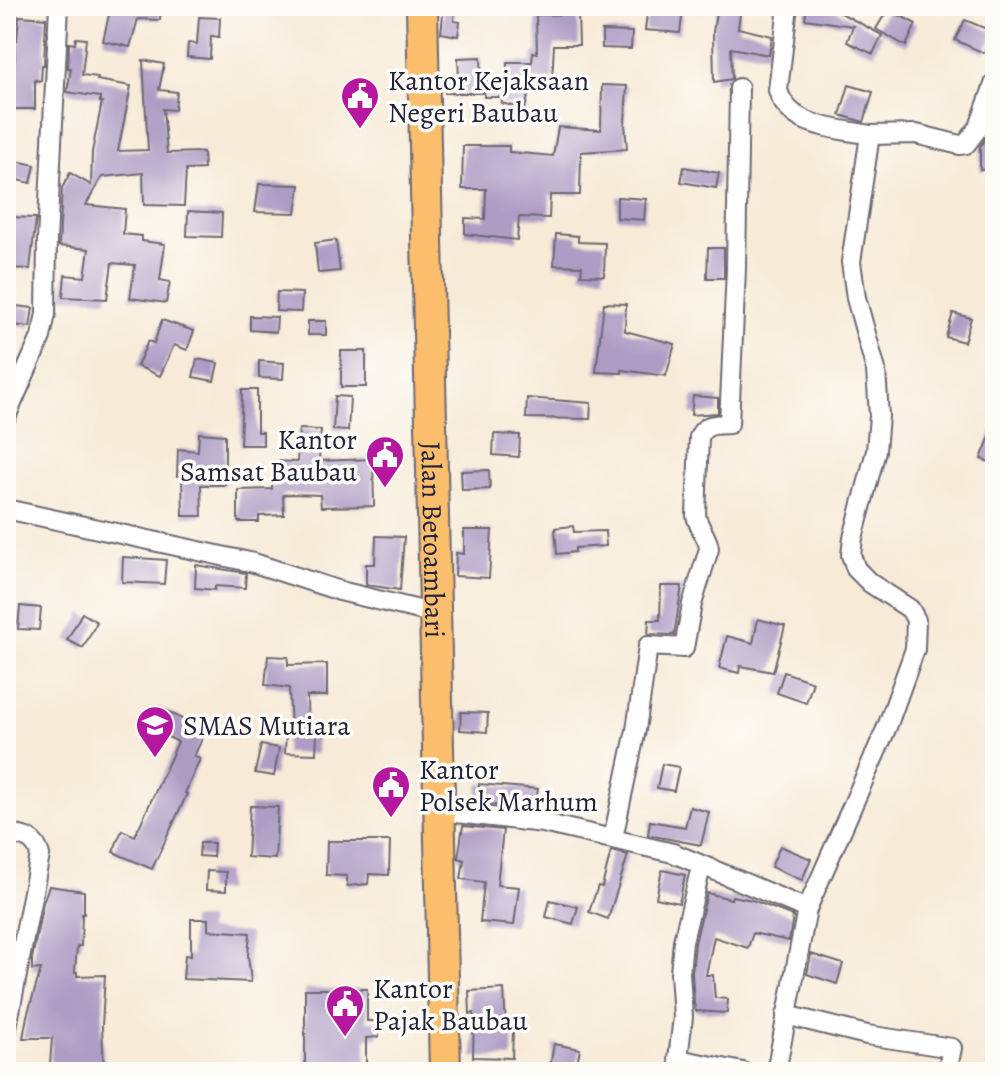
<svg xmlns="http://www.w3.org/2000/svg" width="1001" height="1078" font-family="Alegreya,serif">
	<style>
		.building { fill: #ae9cc5 }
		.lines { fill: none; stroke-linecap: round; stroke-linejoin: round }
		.street-casing { stroke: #6d6872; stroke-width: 22 }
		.primary-casing { stroke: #6d6872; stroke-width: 34 }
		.street { stroke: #fff; stroke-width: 18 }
		.primary { stroke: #fabe6d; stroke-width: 30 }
		.labels { text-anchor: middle; stroke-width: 7; stroke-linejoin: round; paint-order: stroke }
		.poi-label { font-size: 28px; fill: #22223b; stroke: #fdfcf7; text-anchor: start }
		.street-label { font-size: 28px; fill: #22223b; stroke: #fdfcf7 }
	</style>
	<rect width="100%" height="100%" fill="#fdfcf7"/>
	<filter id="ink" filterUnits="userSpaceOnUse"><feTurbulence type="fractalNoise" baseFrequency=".0125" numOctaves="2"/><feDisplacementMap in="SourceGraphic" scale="16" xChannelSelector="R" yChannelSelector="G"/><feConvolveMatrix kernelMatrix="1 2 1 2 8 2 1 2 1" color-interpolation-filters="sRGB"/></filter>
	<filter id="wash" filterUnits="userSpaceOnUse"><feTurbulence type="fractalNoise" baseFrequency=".006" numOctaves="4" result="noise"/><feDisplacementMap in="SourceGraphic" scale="32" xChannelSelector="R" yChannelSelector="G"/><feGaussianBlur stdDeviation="1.8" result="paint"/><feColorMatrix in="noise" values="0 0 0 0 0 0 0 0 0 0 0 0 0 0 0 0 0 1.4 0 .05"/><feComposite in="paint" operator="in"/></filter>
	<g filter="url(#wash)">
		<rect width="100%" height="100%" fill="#f7ead7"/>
		<g id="blocks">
			<g class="building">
				<path d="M111,6H161L160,20L138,19L130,47L103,41Z"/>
				<path d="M444,6H455L454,21L460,22L458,36L441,33Z"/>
				<path d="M648,6L683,10L680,33L645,30Z"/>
				<path d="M717,6L741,7L738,28L772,36L769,55L731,48L732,79L714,82L713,32Z"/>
				<path d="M807,6H828L882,35L873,54L847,42L853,26L805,19Z"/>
				<path d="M888,9L916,24L906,46L876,29Z"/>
				<path d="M578,14L579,45H554L552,81L532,80L525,109L501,103L503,97H484V82L507,83V62H532L533,52L537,53L536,15Z"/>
				<path d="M19,16L46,18L44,65H42L41,81L35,80V109H6V60H15L14,40H17Z"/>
				<path d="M199,17L220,18L219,37L211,36L210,59L187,57L188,43L197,44Z"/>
				<path d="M965,20L994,32L984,53L955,40Z"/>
				<path d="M602,31L632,32L631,49L602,48Z"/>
				<path d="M76,38L86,39L82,75L98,77L97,80L131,86L118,151L148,150L143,60L164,64L159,90L177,92L175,110L163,109L167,153L203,152L204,169L186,170L184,206L144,205L143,173L102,177L86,205L125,209L123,234L142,236V241L165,244L160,280L170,282L166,303L130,298L135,265L112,263L107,299L63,297L65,275L85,277L89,249L59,246L62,188L70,173L91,185L92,152L102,102H100V97L67,92L71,68H68L69,43L75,44Z"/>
				<path d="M481,57L482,93H445L446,78H459L458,58Z"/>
				<path d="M602,85L627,86L625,123L627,149L581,152L580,195H550L549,218L519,217L517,240L465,234V218L485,219L486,189H462L463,146H509V152L553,156L558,127L601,130Z"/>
				<path d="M849,85L873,92L864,122L840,115Z"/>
				<path d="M985,139H995V169L980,170V146Z"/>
				<path d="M12,160L35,165L31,183L8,178Z"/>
				<path d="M684,167L719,173L716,188L681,182Z"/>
				<path d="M259,184L300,185L296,213L255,212Z"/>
				<path d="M617,197L646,199L644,220L617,218Z"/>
				<path d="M188,211L222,213L221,237L187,236Z"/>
				<path d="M6,217L36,218L30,269L6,268Z"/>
				<path d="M556,234L578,236V242L605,243L604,276L581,275L582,266L554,265Z"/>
				<path d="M336,240L340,271L318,273L315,243Z"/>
				<path d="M708,248H724V278H707Z"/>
				<path d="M277,292L302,293L301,312L276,311Z"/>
				<path d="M604,303L626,304L625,331L675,344L666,376L622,370V373L596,372Z"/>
				<path d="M6,305L33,308L30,327L6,324Z"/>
				<path d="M953,313L971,318L964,342L946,337Z"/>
				<path d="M250,316L277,317L276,332L250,330Z"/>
				<path d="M162,320L194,331L187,350L174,345L160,376L137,366L148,341L154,343Z"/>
				<rect x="308" y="321" width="18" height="14"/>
				<rect x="341" y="351" width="25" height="36"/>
				<path d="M197,359L218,363L214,381L193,377Z"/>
				<path d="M259,361L284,363L283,379L259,378Z"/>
				<path d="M242,390H257V432H263V445H240Z"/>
				<path d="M335,396L350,397L348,431L333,430Z"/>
				<path d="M693,396L718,398V413L691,415Z"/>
				<path d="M527,398L591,403L590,419L526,418Z"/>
				<path d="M994,426H995V464L981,459Z"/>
				<path d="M299,429L321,430L319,461L373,459L374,506L321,507L320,495L290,494L283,495L284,515L259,516V522H238V490L272,489L273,461L297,462Z"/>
				<path d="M199,433L225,435V485H201L202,516H183L182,476H177L178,449L198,451Z"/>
				<path d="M494,434L520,435L519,457L493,455Z"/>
				<path d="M489,470L490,489L462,490L461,471Z"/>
				<path d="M573,526L574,532L605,531L606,546L575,548V552L557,554L555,528Z"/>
				<path d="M464,530H492L489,578L455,576L456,553L464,554Z"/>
				<path d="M376,536L404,537L400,590L366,585V564H375Z"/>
				<path d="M123,557L166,560L164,584L122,582Z"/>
				<path d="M196,565L246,573L245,588L215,586V590L195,588Z"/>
				<path d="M661,586H682L674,635L648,634L649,620H660Z"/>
				<path d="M20,606L41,608L39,630L18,629Z"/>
				<path d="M82,613L97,622L83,648L67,640Z"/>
				<path d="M758,619L785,626L773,672L740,666L739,673L719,668L727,636L753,643Z"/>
				<path d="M268,656L288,657V665L327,664V696H307L308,733H317L316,754L285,753L286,732H291L289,688L265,685Z"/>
				<path d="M784,672L813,682L806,703L777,693Z"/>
				<path d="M159,707L206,731L194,756L200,759L185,793L187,794L152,869L113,852L122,830L135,836L178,742L149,727Z"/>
				<path d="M461,712L488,713L487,732L460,730Z"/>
				<path d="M261,745L279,748L274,776L255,773Z"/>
				<path d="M662,764L679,767L674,791L657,788Z"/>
				<path d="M479,784L538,789L535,810L477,803Z"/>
				<path d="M250,806L278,807L275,859L247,857Z"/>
				<path d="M690,807L709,812L701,845L648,835L650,821L685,827Z"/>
				<path d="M463,826L503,830L497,885L519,887L514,925L480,922L484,882L461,879L464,860L458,858Z"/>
				<path d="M327,841H390L389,875L369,874L368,884L347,886V876L326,875Z"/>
				<path d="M200,843H214L213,857L199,856Z"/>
				<path d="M780,846L811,859L802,880L771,867Z"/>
				<path d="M611,851L628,855L608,919L589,912L598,886L602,887Z"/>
				<path d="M662,870L685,875L679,903L656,898Z"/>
				<path d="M207,871L226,872V891L206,890Z"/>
				<path d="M49,886L84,891V914H82L81,946H77L75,972H77V976L105,975L102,1026L104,1072H61L62,1065H50L52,1038H23L27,1016L41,969L32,970V959L43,902Z"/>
				<path d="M707,893L731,899L732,896L752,900L793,916L789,941L753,933L748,948L714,937L706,975H713L715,998L728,999L727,1013L696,1011L694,1004L692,973L695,943Z"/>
				<path d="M550,900L578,907L573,924L546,917Z"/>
				<path d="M191,919H208V930L250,933L248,955L251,982L183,979L185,955L191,956Z"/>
				<path d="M811,954L843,964L837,984L807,974Z"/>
				<path d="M305,989H367V1021H378L379,1037L366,1038V1072H305Z"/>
				<path d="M504,989L506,1030L513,1031L512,1058L473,1057L474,1013L470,1014L469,991Z"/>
				<path d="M554,1044L580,1049L575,1072L550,1067Z"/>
			</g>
		</g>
	</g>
	<g filter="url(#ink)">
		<use href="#blocks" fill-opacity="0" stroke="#6d6872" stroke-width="2"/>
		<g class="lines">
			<g class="street-casing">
				<g id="street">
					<path d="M870,135L916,134L960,145L966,144L979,127L995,82"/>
					<path d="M6,417L41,337L46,314L47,240L59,6"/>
					<path d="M6,509L254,563L340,591L423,611"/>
					<path d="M439,811L543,823L673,853L807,909L887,727L915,649L916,620L910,609L870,583L856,569L851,555L853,538L876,451L879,416L876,370L856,298L851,262L870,135C837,128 788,128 778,90L788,6"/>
					<path d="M6,833C23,836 35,837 40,855L6,1032"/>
					<path d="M613,838L636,730L648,646L684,648L692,604L709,549C709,538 698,528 696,515L699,437C705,423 715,425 729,424L736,269L739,88"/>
					<path d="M701,867L683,941L680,973L683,1017L678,1059L743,1072"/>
					<path d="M786,1015L867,1035L952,1048L947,1072"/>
					<path d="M776,1072L807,909"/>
				</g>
			</g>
			<g class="primary-casing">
				<g id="primary">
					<path id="s1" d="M422,6L445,1072"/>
				</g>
			</g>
			<use href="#street" class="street"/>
			<use href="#primary" class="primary"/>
		</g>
	</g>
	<defs>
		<g id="civic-pin" transform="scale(2)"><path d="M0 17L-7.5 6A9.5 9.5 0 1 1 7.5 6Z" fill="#b5179e" stroke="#fdfcf7"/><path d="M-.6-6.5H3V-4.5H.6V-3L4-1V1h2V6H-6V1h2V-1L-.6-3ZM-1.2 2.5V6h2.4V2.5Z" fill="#fff"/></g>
		<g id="school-pin" transform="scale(2)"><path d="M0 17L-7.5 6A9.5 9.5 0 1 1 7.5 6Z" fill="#b5179e" stroke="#fdfcf7"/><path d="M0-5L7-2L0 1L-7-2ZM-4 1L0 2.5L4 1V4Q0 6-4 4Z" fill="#fff"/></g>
	</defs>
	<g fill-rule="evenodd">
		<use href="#civic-pin" x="360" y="96"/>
		<use href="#civic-pin" x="385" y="455"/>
		<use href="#school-pin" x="155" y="725"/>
		<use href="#civic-pin" x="391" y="785"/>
		<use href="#civic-pin" x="345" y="1004"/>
	</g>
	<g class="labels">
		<g class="poi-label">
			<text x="388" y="90">Kantor Kejaksaan<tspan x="388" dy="32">Negeri Baubau</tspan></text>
			<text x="357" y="449" text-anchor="end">Kantor<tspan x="357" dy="32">Samsat Baubau</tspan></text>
			<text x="183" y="735">SMAS Mutiara</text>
			<text x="419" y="779">Kantor<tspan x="419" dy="32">Polsek Marhum</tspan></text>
			<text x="373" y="998">Kantor<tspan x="373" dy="32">Pajak Baubau</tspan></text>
		</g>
		<g class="street-label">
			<text dy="10" stroke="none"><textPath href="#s1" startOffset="534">Jalan Betoambari</textPath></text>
		</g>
	</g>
	<rect width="1001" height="1078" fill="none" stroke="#fdfcf7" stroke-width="32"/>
</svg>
